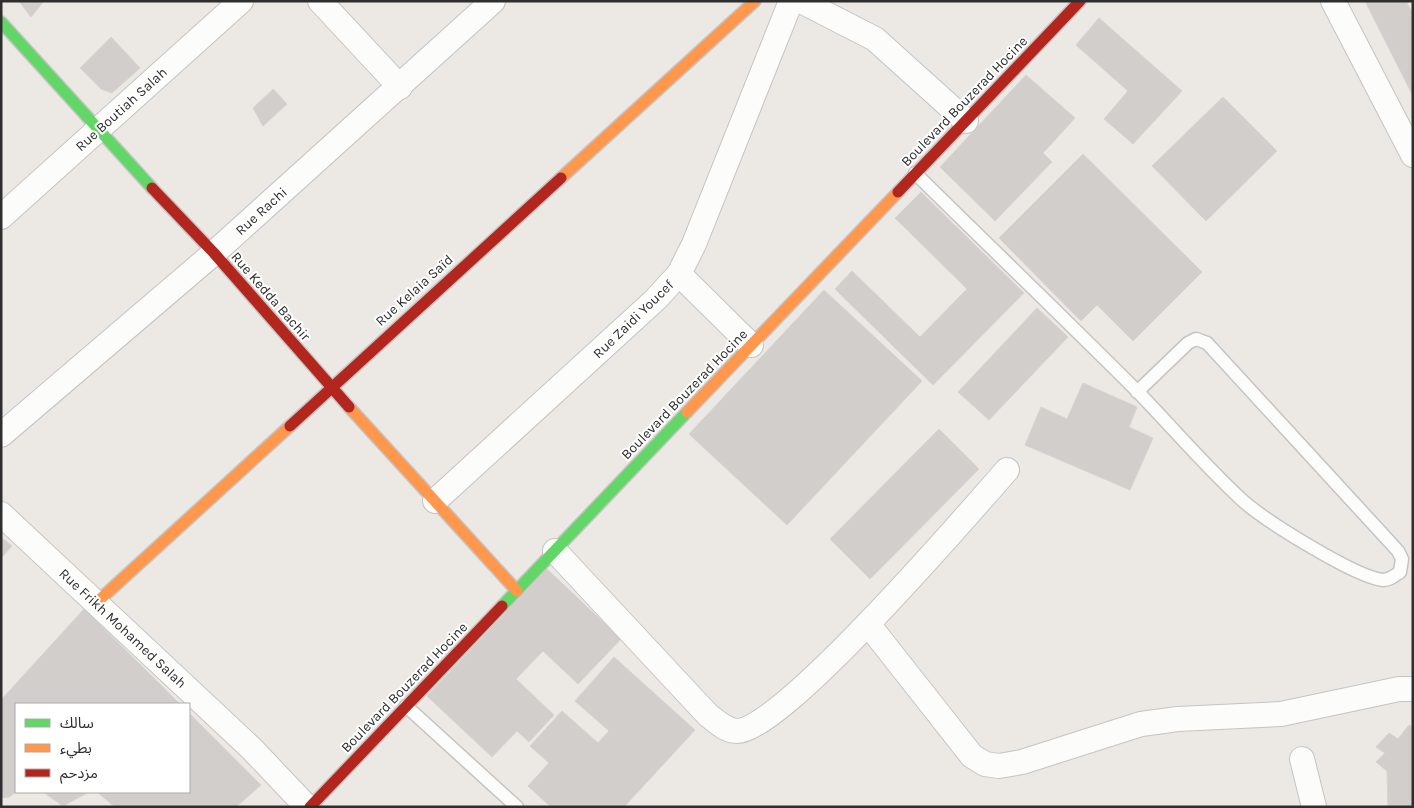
<svg xmlns="http://www.w3.org/2000/svg" width="1414" height="808" font-family="Karla,'Noto Sans Arabic',sans-serif">
	<style>
		.building { fill: #d1cecb; stroke: #d7d4d0 }
		.lines { fill: none; stroke-linecap: round; stroke-linejoin: round }
		.lane-casing { stroke: #c5c4c5; stroke-width: 15 }
		.street-casing { stroke: #c5c4c5; stroke-width: 26 }
		.fast-casing { stroke: #c5c4c5; stroke-width: 14 }
		.slow-casing { stroke: #c5c4c5; stroke-width: 14 }
		.jam-casing { stroke: #c5c4c5; stroke-width: 14 }
		.lane { stroke: #fcfcfb; stroke-width: 12 }
		.street { stroke: #fcfcfb; stroke-width: 24 }
		.fast { stroke: #63d668; stroke-width: 11 }
		.slow { stroke: #ff974d; stroke-width: 11 }
		.jam { stroke: #b3261e; stroke-width: 11 }
		.labels { text-anchor: middle; stroke-width: 4; stroke-linejoin: round; paint-order: stroke }
		.street-label { font-size: 14px; fill: #2e2e2e; stroke: #fff }
	</style>
	<rect width="100%" height="100%" fill="#ece8e4"/>
	<g class="building">
		<path d="M19,1H44L31,17Z"/>
		<path d="M1365,1H1406L1413,14V96Z"/>
		<path d="M1099,18L1182,91L1133,144L1104,119L1128,91L1076,45Z"/>
		<path d="M111,37L140,68L112,93L101,89L80,68Z"/>
		<path d="M1026,75L1075,118L1043,153L1052,162L995,221L940,167Z"/>
		<path d="M273,89L287,104L263,126L253,108Z"/>
		<path d="M1223,97L1277,151L1206,221L1152,166Z"/>
		<path d="M1083,154L1202,272L1133,341L1097,305L1081,321L999,238Z"/>
		<path d="M921,192L1024,293L933,385L835,289L852,271L920,337L967,289L895,218Z"/>
		<path d="M824,290L922,381L787,525L689,434Z"/>
		<path d="M1037,308L1068,337L989,420L958,392Z"/>
		<path d="M1083,383L1137,407L1129,427L1153,438L1130,490L1025,445L1041,407L1067,419Z"/>
		<path d="M939,429L979,469L870,579L830,539Z"/>
		<path d="M1,537L12,546L1,558Z"/>
		<path d="M547,569L621,639L578,684L543,651L516,679L554,715L529,742L517,731L492,757L427,696Z"/>
		<path d="M84,609L180,704H16V792L9,797L1,798V700Z"/>
		<path d="M614,657L695,730L624,807H551L528,786L549,763L530,746L562,711L598,743L609,731L575,701Z"/>
		<path d="M189,713L261,785L236,807H115L97,792H189Z"/>
		<path d="M1409,725L1413,727V807H1388L1387,771L1376,762L1385,753L1376,747L1389,733L1398,739Z"/>
		<path d="M43,792H89L63,806Z"/>
	</g>
	<g class="lines">
		<g class="lane-casing">
			<g id="lane">
				<path d="M915,173C989,246 1064,318 1137,391C1172,427 1205,466 1242,500C1264,520 1355,577 1383,580C1390,580 1394,576 1400,572L1402,559L1398,551L1207,343L1196,339L1188,343L1137,392"/>
				<path d="M406,706L517,807"/>
			</g>
		</g>
		<g class="street-casing">
			<g id="street">
				<path d="M320,1L400,87"/>
				<path d="M801,1L875,39L966,121"/>
				<path d="M1333,1L1413,155"/>
				<path d="M1,217L241,1"/>
				<path d="M679,274L751,345"/>
				<path d="M1,435L214,253L493,1"/>
				<path d="M435,501L655,300L679,274L694,244L791,1"/>
				<path d="M1,514L252,749L307,807"/>
				<path d="M555,551L708,715C717,722 726,731 737,731C781,732 970,512 1007,470"/>
				<path d="M868,624L972,756L985,764L999,766L1022,762L1141,724L1178,719L1281,714L1399,689H1413"/>
				<path d="M1302,759L1314,807"/>
			</g>
		</g>
		<g class="fast-casing">
			<g id="fast">
				<path d="M1,22L152,188"/>
				<path d="M502,606L687,412"/>
			</g>
		</g>
		<g class="slow-casing">
			<g id="slow">
				<path d="M561,178L755,1"/>
				<path d="M349,407L517,591"/>
				<path d="M687,412L898,192"/>
				<path d="M96,603L290,426"/>
			</g>
		</g>
		<g class="jam-casing">
			<g id="jam">
				<path d="M152,188L214,253L349,407"/>
				<path d="M898,192L1080,1"/>
				<path d="M290,426L561,178"/>
				<path d="M310,807L502,606"/>
			</g>
		</g>
		<use href="#lane" class="lane"/>
		<use href="#street" class="street"/>
		<use href="#fast" class="fast"/>
		<use href="#slow" class="slow"/>
		<use href="#jam" class="jam"/>
	</g>
	<g class="labels">
		<g class="street-label">
			<text transform="translate(964 101) rotate(-46)" y="5">Boulevard Bouzerad Hocine</text>
			<text transform="translate(121 109) rotate(-42)" y="5">Rue Boutiah Salah</text>
			<text transform="translate(261 211) rotate(-42)" y="5">Rue Rachi</text>
			<text transform="translate(414 290) rotate(-42)" y="5">Rue Kelaia Saïd</text>
			<text transform="translate(271 296) rotate(49)" y="5">Rue Kedda Bachir</text>
			<text transform="translate(633 319) rotate(-44)" y="5">Rue Zaidi Youcef</text>
			<text transform="translate(684 394) rotate(-46)" y="5">Boulevard Bouzerad Hocine</text>
			<text transform="translate(123 628) rotate(43)" y="5">Rue Frikh Mohamed Salah</text>
			<text transform="translate(404 687) rotate(-46)" y="5">Boulevard Bouzerad Hocine</text>
		</g>
	</g>
	<rect width="1414" height="808" fill="none" stroke="#2e2e2e" stroke-width="5"/>
	<rect x="15" y="703" width="175" height="90" fill="#ffffff" stroke="#ababab"/>
	<rect x="25" y="719" width="25" height="8" fill="#63d668" stroke="#ababab"/>
	<text x="60" y="728" font-size="15" fill="#2e2e2e">سالك</text>
	<rect x="25" y="744" width="25" height="8" fill="#ff974d" stroke="#ababab"/>
	<text x="60" y="753" font-size="15" fill="#2e2e2e">بطيء</text>
	<rect x="25" y="769" width="25" height="8" fill="#b3261e" stroke="#ababab"/>
	<text x="60" y="778" font-size="15" fill="#2e2e2e">مزدحم</text>
</svg>
